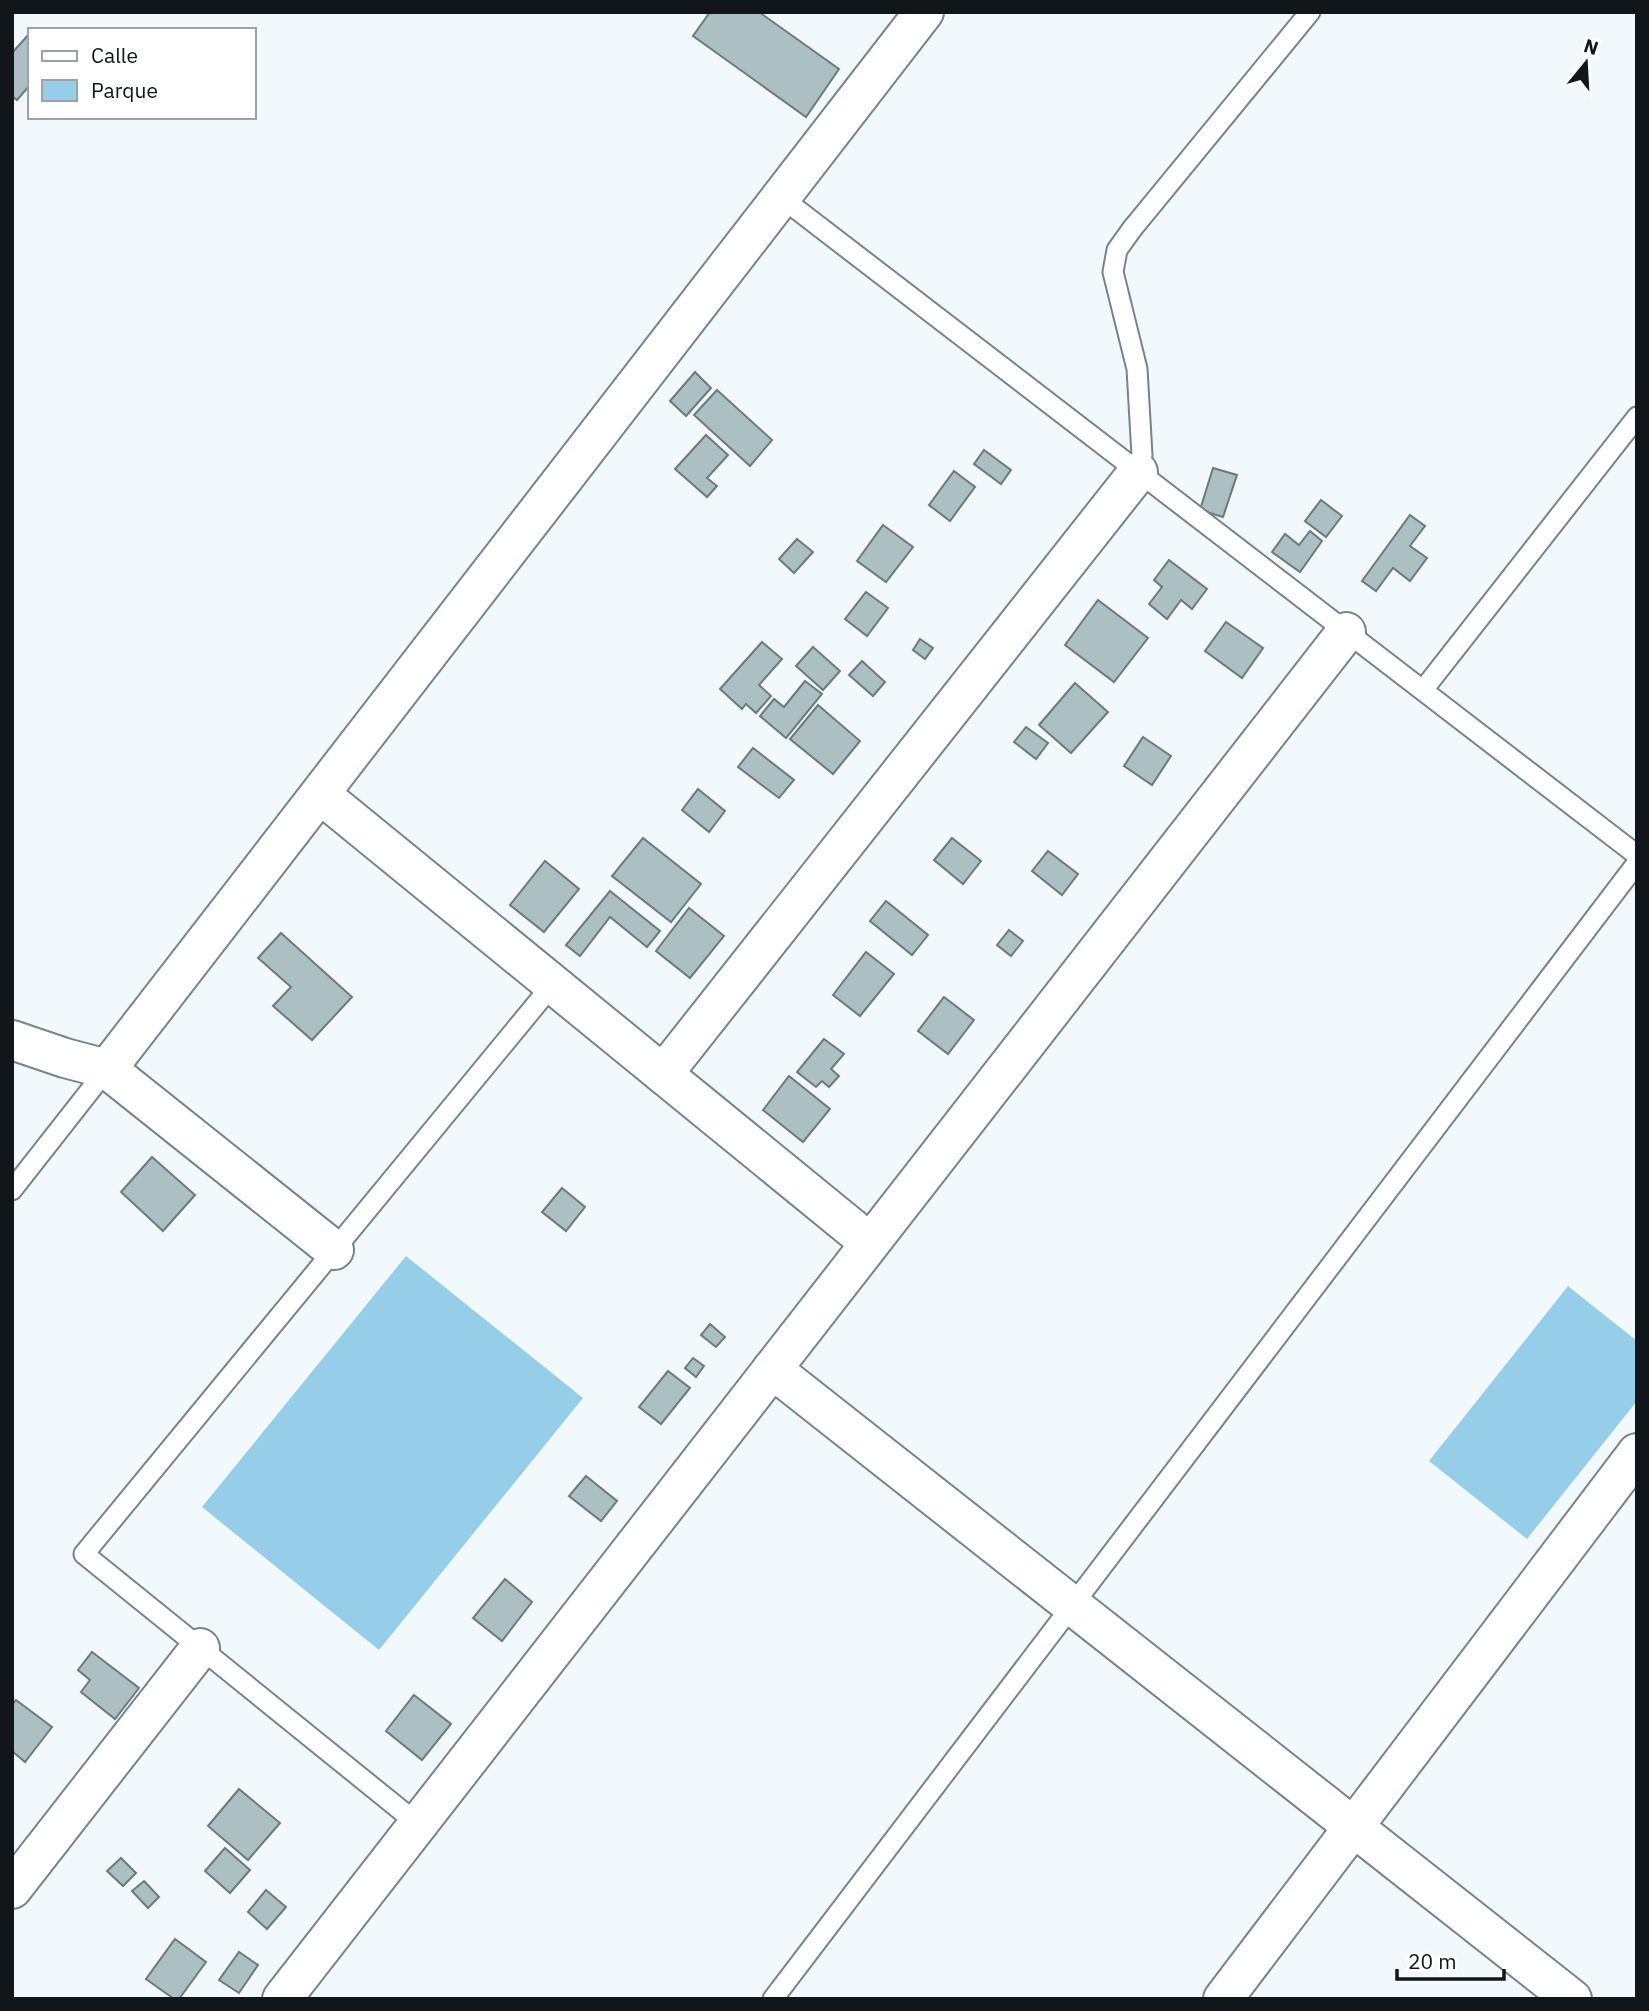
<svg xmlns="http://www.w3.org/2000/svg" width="1649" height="2011" font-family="'IBM Plex Sans',sans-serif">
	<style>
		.green { fill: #96ceea }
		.building { fill: #acbfc3; stroke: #697b7f; stroke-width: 2 }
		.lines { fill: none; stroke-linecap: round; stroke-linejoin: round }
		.service-casing { stroke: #75848d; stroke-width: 23 }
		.minor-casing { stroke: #75848d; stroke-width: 42 }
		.service { stroke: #fff; stroke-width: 19 }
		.minor { stroke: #fff; stroke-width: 38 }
	</style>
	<rect width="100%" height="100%" fill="#f2f9fd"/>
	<g class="green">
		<path d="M406,1256L583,1398L379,1650L202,1507Z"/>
		<path d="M1568,1286L1637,1341V1401L1527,1539L1429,1461Z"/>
	</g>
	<g class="building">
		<path d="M710,12H759L839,69L806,117L693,36Z"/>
		<path d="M29,34L30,85L17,100L12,96V53Z"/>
		<path d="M695,372L711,388L686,416L670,401Z"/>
		<path d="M717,390L772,440L750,466L694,415Z"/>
		<path d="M706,435L728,455L707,478L717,486L707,497L675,469Z"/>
		<path d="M984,450L1011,470L1001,484L974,464Z"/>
		<path d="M1213,468L1237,475L1223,517L1200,510Z"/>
		<path d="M954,471L975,487L950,521L929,505Z"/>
		<path d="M1321,500L1342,516L1326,537L1305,521Z"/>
		<path d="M1410,515L1425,526L1410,546L1427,558L1410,581L1393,568L1376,591L1362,581Z"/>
		<path d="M883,525L913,547L886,582L857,561Z"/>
		<path d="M1310,531L1322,541L1300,572L1272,552L1285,534L1299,545Z"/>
		<path d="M797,539L813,552L794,573L779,559Z"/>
		<path d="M1169,560L1207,589L1192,609L1181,600L1167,619L1149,604L1162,587L1154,580Z"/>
		<path d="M866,592L888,608L867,636L845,619Z"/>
		<path d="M1098,600L1148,638L1114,682L1065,645Z"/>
		<path d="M1226,622L1263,648L1242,678L1205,651Z"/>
		<path d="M920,639L933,648L925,659L913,650Z"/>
		<path d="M762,642L782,659L759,685L771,696L756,713L746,704L742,709L720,689Z"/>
		<path d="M813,647L840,671L823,690L796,666Z"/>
		<path d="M862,661L885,682L873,696L849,675Z"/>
		<path d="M805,681L822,694L786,738L760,716L774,699L784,707Z"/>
		<path d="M1075,683L1108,712L1071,753L1039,725Z"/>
		<path d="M818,705L860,741L833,774L790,739Z"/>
		<path d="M1026,727L1048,743L1036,759L1014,742Z"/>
		<path d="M1143,737L1171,756L1152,785L1124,766Z"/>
		<path d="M753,748L794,780L779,798L738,767Z"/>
		<path d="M698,789L725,811L709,832L682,810Z"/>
		<path d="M643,838L701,884L671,922L612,876Z"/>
		<path d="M952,838L981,861L963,884L934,860Z"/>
		<path d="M1048,851L1078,874L1062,895L1032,871Z"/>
		<path d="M545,861L579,889L544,932L510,905Z"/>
		<path d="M610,891L660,931L647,947L610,917L580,956L566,945Z"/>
		<path d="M886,901L928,935L912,955L870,921Z"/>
		<path d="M689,908L724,936L690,978L656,951Z"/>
		<path d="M1009,930L1023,941L1011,956L997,945Z"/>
		<path d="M281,933L352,997L312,1040L273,1006L291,987L258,958Z"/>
		<path d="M866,952L894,974L860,1016L833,995Z"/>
		<path d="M944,997L974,1020L948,1054L918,1031Z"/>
		<path d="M824,1039L844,1054L831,1069L839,1076L829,1087L822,1081L816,1087L797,1072Z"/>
		<path d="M789,1076L830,1109L803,1142L763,1110Z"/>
		<path d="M152,1157L195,1195L163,1231L121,1192Z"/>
		<path d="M562,1188L585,1207L566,1231L542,1212Z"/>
		<path d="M710,1324L725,1337L716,1347L701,1335Z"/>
		<path d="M693,1358L704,1366L696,1377L685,1368Z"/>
		<path d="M668,1371L690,1388L661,1424L639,1407Z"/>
		<path d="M586,1476L617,1501L601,1521L569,1496Z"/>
		<path d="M505,1579L532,1602L502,1641L473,1618Z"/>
		<path d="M92,1652L139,1688L115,1719L81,1692L90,1680L78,1670Z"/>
		<path d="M414,1695L451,1724L422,1760L386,1731Z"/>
		<path d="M16,1700L52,1727L25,1762L12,1751V1705Z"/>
		<path d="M239,1789L280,1823L248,1860L208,1826Z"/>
		<path d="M225,1848L250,1870L230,1893L205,1871Z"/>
		<path d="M121,1858L136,1873L123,1886L107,1871Z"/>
		<path d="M144,1881L159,1897L148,1908L132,1891Z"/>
		<path d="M266,1890L286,1907L267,1929L248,1912Z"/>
		<path d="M175,1939L206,1962L179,1999H174L146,1979Z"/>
		<path d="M239,1952L258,1965L239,1993L219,1980Z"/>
	</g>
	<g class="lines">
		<g class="service-casing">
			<g id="service">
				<path d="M782,198L1637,855"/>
				<path d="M1138,472L1142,455L1137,369L1113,272L1117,250L1132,229L1310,12"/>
				<path d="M1423,690L1637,417"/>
				<path d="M12,1190L107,1069"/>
				<path d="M418,1824L84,1554L553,984"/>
				<path d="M773,1999L1637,863"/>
			</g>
		</g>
		<g class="minor-casing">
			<g id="minor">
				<path d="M320,794L870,1243"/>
				<path d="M12,1040L65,1058L107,1069L334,1250"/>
				<path d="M107,1069L924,12"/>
				<path d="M663,1074L1138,472"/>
				<path d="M772,1369L1572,1999"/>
				<path d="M12,1889L200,1648"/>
				<path d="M282,1999L1346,632"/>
				<path d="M1223,1999L1637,1453"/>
			</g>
		</g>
		<use href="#service" class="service"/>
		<use href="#minor" class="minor"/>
	</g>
	<rect width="1649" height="2011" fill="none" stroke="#101619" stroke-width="28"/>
	<rect x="28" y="28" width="228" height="91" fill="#ffffff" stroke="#9fa2a3" stroke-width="2"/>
	<rect x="42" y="51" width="35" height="10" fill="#ffffff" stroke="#9fa2a3" stroke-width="2"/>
	<text x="91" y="63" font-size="21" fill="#101619">Calle</text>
	<rect x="42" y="80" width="35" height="21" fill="#96ceea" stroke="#9fa2a3" stroke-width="2"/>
	<text x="91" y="98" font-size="21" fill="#101619">Parque</text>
	<g transform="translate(1586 63) rotate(18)" stroke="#ffffff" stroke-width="5" paint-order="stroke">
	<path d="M0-5L12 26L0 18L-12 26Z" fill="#101619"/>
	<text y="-10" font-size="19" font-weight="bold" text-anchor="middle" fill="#101619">N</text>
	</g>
	<path d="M1397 1969v10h107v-10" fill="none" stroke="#101619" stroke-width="3.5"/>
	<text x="1408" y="1969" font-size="21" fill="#101619" stroke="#ffffff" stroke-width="5" paint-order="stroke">20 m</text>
</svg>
